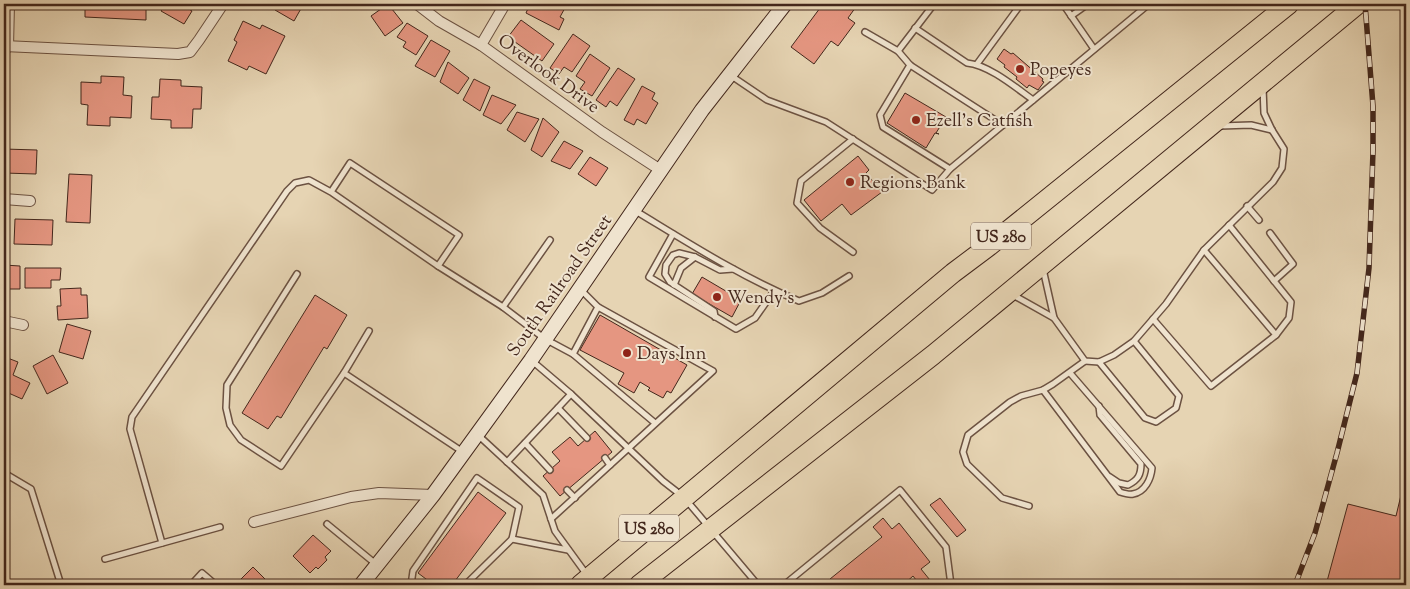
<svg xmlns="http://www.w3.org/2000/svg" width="1410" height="589" font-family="'Sorts Mill Goudy',serif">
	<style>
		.building { fill: #e59681; stroke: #43271c }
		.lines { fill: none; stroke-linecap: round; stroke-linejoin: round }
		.lane-casing { stroke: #6c5242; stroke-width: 8 }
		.street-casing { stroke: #6c5242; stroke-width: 12 }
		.secondary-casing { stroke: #43271c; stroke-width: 16 }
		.highway-casing { stroke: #43271c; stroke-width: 21 }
		.lane { stroke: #efe3ce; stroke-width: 5 }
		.street { stroke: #efe3ce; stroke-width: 10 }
		.secondary { stroke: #efe3ce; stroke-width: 14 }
		.highway { stroke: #e6d4b3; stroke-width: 19 }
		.rail-casing { stroke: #43271c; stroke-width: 5.5 }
		.rail { stroke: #efe3ce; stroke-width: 4; stroke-dasharray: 11; stroke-linecap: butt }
		.poi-dot { fill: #8f2418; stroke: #efe3ce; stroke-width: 2 }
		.labels { text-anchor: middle; stroke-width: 4; stroke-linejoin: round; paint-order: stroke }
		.shield { fill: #efe3ce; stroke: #775f51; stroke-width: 1 }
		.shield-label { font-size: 16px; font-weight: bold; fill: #43271c }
		.poi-label { font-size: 18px; fill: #43271c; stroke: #efe3ce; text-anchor: start }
		.street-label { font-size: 18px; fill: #43271c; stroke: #efe3ce }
	</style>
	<rect width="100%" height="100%" fill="#e6d4b3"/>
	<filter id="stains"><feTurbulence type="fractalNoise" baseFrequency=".004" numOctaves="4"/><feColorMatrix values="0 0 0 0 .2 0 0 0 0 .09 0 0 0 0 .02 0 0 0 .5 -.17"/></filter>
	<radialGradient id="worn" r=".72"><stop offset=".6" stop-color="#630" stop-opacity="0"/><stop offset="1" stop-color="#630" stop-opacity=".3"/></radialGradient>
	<g class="building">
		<path d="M85,4H146V20L85,17Z"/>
		<path d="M166,4H190L187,8L192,11L184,24L161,11Z"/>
		<path d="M278,4H314L311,9L303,5L294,21L275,10Z"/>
		<path d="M357,4H374L373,9L357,7Z"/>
		<path d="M388,4L403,23L385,36L371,16Z"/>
		<path d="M530,4H561L566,6L560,17L564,19L559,30L526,13Z"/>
		<path d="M815,4H858L848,18L855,23L838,46L831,41L814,64L791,47L820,8Z"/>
		<path d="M521,20L554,44L542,61L508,37Z"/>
		<path d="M243,21L260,29L262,25L285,36L266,74L249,66L247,70L228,61L237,42L234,40Z"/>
		<path d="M407,23L428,36L416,55L403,47L406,42L397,37Z"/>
		<path d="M573,34L590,46L572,72L564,67L559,74L550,68Z"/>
		<path d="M431,40L450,51L435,77L415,66Z"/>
		<path d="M1004,49L1011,54L1013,53L1043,79L1042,81L1044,82L1038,90L1029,85L1027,88L1016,79L1017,77L1004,67L1005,65L997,59Z"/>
		<path d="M590,54L610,68L592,96L580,89L585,82L576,76Z"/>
		<path d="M448,62L469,78L458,94L440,82Z"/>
		<path d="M618,68L635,79L617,106L610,101L606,107L596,100Z"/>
		<path d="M101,76L124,77L123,95L132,96L131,118L110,117V126L87,125L88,105L81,104V82L101,83Z"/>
		<path d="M160,79L181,80V86L202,87L201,109H193L192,128H171V120L151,119L152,97H159Z"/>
		<path d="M474,79L490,87L480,111L463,100Z"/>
		<path d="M642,86L655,93L652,99L658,103L646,124L637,119L634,125L624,120Z"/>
		<path d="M905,93L946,117L936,133L939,134L935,133L926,148L887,123Z"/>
		<path d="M492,95L516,105L501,124L483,115Z"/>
		<path d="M517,112L539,119L525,142L507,130Z"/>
		<path d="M543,118L559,132L542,157L531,150Z"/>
		<path d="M564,141L583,151L570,169L551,161Z"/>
		<path d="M4,149L37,150L36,174L4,173Z"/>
		<path d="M858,156L869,170L866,173L882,192L851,215L842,204L821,221L804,200Z"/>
		<path d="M590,157L608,168L596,186L578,174Z"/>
		<path d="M69,174L92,175L90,223L66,222Z"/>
		<path d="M15,219L53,220L52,245L14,244Z"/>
		<path d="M4,265L20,266V289H4Z"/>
		<path d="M25,268H61L60,280H51V288H25Z"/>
		<path d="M702,277L741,300L732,317L692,294Z"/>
		<path d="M81,288V295H87L88,318L58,320L57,306H61L60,289Z"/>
		<path d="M315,295L347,315L327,349L324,347L281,418L277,416L268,429L242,413Z"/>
		<path d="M600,315L687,365L671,393L667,391L663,398L648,390L650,388L640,382L634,393L618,384L624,373L580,350Z"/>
		<path d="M67,324L91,331L83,359L59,352Z"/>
		<path d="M53,355L68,383L47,394L33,366Z"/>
		<path d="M5,357L18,362L13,375L30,383L22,399L4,391Z"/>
		<path d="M595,431L612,452L560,496L543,476L560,461L552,452L570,437L578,446Z"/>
		<path d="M1402,491L1406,492V585H1326L1348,504L1396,516Z"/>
		<path d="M478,492L506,513L452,585H434L418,573Z"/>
		<path d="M940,498L966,530L957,537L930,505Z"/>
		<path d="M883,518L892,529L899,523L930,562L921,569L934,585H920L913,576L903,585H830V579L882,537L873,527Z"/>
		<path d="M313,535L331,551L325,557L327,560L318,569L316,567L310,573L293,556Z"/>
		<path d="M253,567L271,585H235Z"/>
	</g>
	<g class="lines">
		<g class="lane-casing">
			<g id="lane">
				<path d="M1063,4L1094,49"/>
				<path d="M1071,16L1088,4"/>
				<path d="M915,28L967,63C989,65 1015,87 1033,100"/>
				<path d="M865,32L898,51L934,4"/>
				<path d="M898,51L910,65L1003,125"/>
				<path d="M977,64L1021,4"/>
				<path d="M910,65L880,115L883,127L950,169"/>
				<path d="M730,75L767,100L826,122L932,190L950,169L1149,4"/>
				<path d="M1220,126L1251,125L1272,130"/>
				<path d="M853,139L801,181L797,203L820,228L853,252"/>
				<path d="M1247,206L1259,220"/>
				<path d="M634,210C687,242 741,277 799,301L822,293L849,276"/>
				<path d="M1229,225L1291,302L1289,318L1276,335"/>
				<path d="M1270,233L1293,264L1274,281"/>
				<path d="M673,234L649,277L736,329L755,318L774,291"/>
				<path d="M438,266L503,307L550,240"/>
				<path d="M1043,269L1054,318L1085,361L1099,362L1114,355L1134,341L1166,304L1204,250L1273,182L1282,168L1284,149L1272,130L1264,113L1263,88"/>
				<path d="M297,274L227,385L226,408L230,425L241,440L281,466L344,373"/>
				<path d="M674,285L681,268L695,257"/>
				<path d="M1013,295L1054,318"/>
				<path d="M503,307L545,339L573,354L655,423"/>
				<path d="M715,317L714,311L670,282L665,274L666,265L673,255L679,253L695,257L720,270L733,269"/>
				<path d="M1153,319L1211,386L1276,335L1204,250"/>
				<path d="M369,331L344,373L463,452"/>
				<path d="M573,354L598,307"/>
				<path d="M531,360L571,394L663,481L681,495"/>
				<path d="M1099,362L1145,418L1156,422L1176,408L1179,396L1134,341"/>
				<path d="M1043,390L1120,492C1123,493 1129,495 1133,494C1145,492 1151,479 1152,468L1070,373"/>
				<path d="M1099,406L1100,415L1141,464C1141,475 1138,480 1128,485L1119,483L1110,477"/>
				<path d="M558,408L587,438"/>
				<path d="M478,435L543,495L555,531L587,575"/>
				<path d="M525,443L550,470"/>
				<path d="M605,458L610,465"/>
				<path d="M507,462L571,394"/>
				<path d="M4,473L31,489L61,585"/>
				<path d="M567,490L575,498"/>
				<path d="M687,501L758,585"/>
				<path d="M1029,506L1002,498L967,464L963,452L968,435L1010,402L1021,396L1043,390L1053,384L1085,361"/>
				<path d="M551,519L713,371L598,307L580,289"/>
				<path d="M327,524L377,565"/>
				<path d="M162,543L130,429L132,417L287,191L295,183L309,180L331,192L350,163L459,235L438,266L331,192"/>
				<path d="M105,559L220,527"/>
				<path d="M191,585L202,573L216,585"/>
				<path d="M411,585L413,571L477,478L519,507L512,539"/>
				<path d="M465,585L512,539L568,550"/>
				<path d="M784,585L900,490L946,547L951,585"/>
			</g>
		</g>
		<g class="street-casing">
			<g id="street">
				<path d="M417,4L439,21L481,45L602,132L662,171"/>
				<path d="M481,45L505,4"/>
				<path d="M4,46L178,54L190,52L199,40L223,4"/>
				<path d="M8,47L9,4"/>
				<path d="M4,199L30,201"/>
				<path d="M4,321L23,325"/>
				<path d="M254,522L351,497L379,493L433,495"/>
			</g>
		</g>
		<g class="secondary-casing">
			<path id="secondary" d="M361,585L433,495L531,360L702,110L785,4"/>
		</g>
		<g class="highway-casing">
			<g id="highway">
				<path d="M580,585L953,273L989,246L1289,4"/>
				<path d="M639,585L933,355L1358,4"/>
			</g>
		</g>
		<use href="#lane" class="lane"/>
		<use href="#street" class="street"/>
		<use href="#secondary" class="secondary"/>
		<use href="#highway" class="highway"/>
		<g class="rail-casing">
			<path id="rail" d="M1295,585L1315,533L1337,453L1357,373L1369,268L1373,151V106L1365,4"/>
		</g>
		<use href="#rail" class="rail"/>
	</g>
	<g class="poi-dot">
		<circle cx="1020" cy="69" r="5"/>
		<circle cx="916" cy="120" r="5"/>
		<circle cx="850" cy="182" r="5"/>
		<circle cx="717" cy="297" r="5"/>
		<circle cx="627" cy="353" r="5"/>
	</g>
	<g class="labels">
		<g class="shield">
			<rect x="971" y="222.5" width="60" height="27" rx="4"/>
			<rect x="619" y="514.5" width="60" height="27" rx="4"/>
		</g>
		<g class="shield-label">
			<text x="1001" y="242">US 280</text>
			<text x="649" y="534">US 280</text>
		</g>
		<g class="poi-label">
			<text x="1030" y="75">Popeyes</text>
			<text x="926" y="126">Ezell's Catfish</text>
			<text x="860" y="188">Regions Bank</text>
			<text x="727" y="303">Wendy's</text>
			<text x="637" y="359">Days Inn</text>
		</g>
		<g class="street-label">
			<text transform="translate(549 73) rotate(36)" y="6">Overlook Drive</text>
			<text transform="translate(559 285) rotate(-55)" y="6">South Railroad Street</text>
		</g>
	</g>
	<rect width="1410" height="589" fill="none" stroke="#e6d4b3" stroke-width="20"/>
	<rect x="5" y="5" width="1400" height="579" fill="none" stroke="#43271c" stroke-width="2.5"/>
	<rect x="10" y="10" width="1390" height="569" fill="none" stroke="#43271c"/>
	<rect width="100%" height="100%" filter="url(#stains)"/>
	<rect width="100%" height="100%" fill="url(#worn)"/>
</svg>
